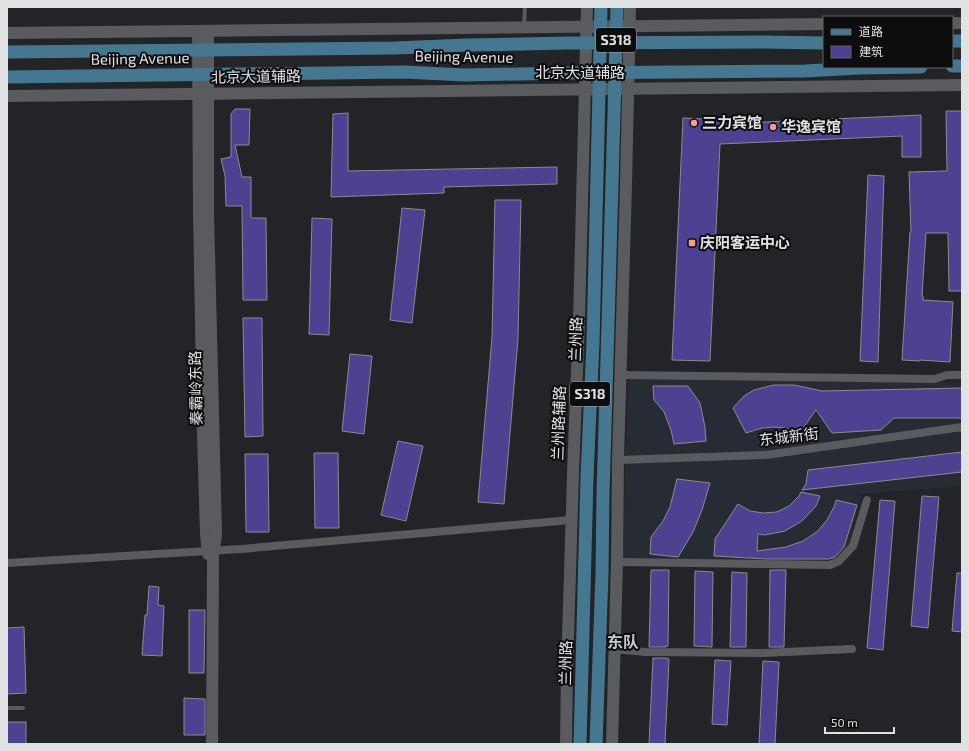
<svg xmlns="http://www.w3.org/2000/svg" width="969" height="751" font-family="'Exo 2','Noto Sans SC',sans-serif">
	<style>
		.built { fill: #272c34 }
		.building { fill: #4f4191; stroke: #8b8b8f }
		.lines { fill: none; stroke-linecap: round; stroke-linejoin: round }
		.lane { stroke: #595b5f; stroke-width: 4 }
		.street { stroke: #595b5f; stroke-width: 8 }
		.secondary { stroke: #595b5f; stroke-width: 12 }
		.primary { stroke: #457890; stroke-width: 13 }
		.poi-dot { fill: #f2a07f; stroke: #0d0d0f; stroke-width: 1.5 }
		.labels { text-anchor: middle; stroke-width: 4; stroke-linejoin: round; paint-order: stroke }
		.shield { fill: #0d0d0f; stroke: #a1a1a3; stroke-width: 1 }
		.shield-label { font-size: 14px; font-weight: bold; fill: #e0e1e3 }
		.street-label { font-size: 15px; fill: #e0e1e3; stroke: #0d0d0f }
		.poi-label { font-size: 15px; font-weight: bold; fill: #e0e1e3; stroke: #0d0d0f; text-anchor: start }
		.neighbourhood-label { font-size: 16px; font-weight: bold; fill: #c5c8cc; stroke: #0d0d0f }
	</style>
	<rect width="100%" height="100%" fill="#222427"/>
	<path class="built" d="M628,379L962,383V486L862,494L848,548L831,564L623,558Z"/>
	<g class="building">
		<path d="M235,109H250L249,145H235L242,177H251V218H266L267,300H243L242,206H226L225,176L221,159L231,157V114Z"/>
		<path d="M946,111H962V291H949L948,233H926L922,296H923V300L953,302L950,362L920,360V361L902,360L910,232H911L909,172L947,171Z"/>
		<path d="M348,113V171L557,167V184L444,187V193L331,197L333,114Z"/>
		<path d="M921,115V157H902V136L720,144L710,361L672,360L683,118L721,120V124Z"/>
		<path d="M868,175L884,176L878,362L860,361Z"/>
		<path d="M495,200H521L518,339L504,504L478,502L492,337Z"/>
		<path d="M402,208L425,210L412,323L390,320Z"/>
		<path d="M312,218L332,219L329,335L309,334Z"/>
		<path d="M243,318H262L263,436L245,437Z"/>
		<path d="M350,354L372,356L364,434L342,431Z"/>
		<path d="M774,385H794L822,391L962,388V418H894L881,430L832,433L816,410L798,435L793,431L785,428L774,427L762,428L746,433L733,408L744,396L754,390Z"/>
		<path d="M653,386H688L700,403L705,427L706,441L674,444L671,430L664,412L654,400Z"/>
		<path d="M398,441L423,446L406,521L381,515Z"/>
		<path d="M962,452V472L802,490L806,484L808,470Z"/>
		<path d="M314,453H338L339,528H315Z"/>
		<path d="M245,454H268L269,532H246Z"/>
		<path d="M677,479L710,483L702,510L693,532L678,557L650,554L651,537L663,521L670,507Z"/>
		<path d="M801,492L820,496L816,506L802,521L785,531L765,535L758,534L757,551L786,547L803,541L818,531L827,520L834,507L836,500L857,505L844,547L835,557L829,559H767L714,556L715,539L738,504L750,511L763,513L777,512L789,506L799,496Z"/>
		<path d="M922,496L939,497L928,628L911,626Z"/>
		<path d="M880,500L895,501L883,650L867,648Z"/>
		<path d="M651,570H669L668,646H666V647H649Z"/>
		<path d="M770,570H786L784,647H769Z"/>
		<path d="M695,571L713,572L712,647L694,646Z"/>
		<path d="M732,572L747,573L746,647H730Z"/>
		<path d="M957,573H962V632L952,631Z"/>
		<path d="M149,586L159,587L158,605L164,606L162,656L142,655L145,615H147Z"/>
		<path d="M189,610H205L204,673H189Z"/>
		<path d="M24,627L26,693L7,694V628Z"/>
		<path d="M653,658H666L669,659L665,744H649Z"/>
		<path d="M715,660L731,661L727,725L712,724Z"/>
		<path d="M763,661L779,662L775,744H759Z"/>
		<path d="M184,698L205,699V735H184Z"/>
		<rect x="7" y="722" width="19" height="22"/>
	</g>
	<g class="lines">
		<g class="lane">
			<path d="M524,27L525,7"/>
			<path d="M7,708H23"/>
		</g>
		<g class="street">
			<path d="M620,375L935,379L947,375H962"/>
			<path d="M618,460L766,455L962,427"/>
			<path d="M617,562L830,565L839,561L853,546L867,500"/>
			<path d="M7,563L241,549L571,520"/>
			<path d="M614,649L646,652L763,653L852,649"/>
		</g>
		<g class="secondary">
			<path d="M952,23H962"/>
			<path d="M198,31L199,213L203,434L206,534L208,554"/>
			<path d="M208,31V212L216,534L213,556L212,744"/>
			<path d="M7,33L824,24"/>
			<path d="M7,96L962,85"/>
			<path d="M566,744L567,670L573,474L579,320L587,7"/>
			<path d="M612,744L617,562L618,460L626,184L630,7"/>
		</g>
		<g class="primary">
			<path d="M952,41H962"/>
			<path d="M7,52L394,48L467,45L568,43L765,42L824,43"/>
			<path d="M952,66H962"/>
			<path d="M7,77L404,72L465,75L566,73L805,71L858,68L921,67"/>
			<path d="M580,744L587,477L593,342L601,7"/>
			<path d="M596,744L602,573L603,494L609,290L617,7"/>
		</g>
	</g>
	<g class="poi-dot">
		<circle cx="694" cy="123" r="4"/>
		<circle cx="773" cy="127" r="4"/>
		<rect x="688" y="239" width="8" height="8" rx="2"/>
	</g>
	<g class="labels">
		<g class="shield">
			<rect x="596" y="28" width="40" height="24" rx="3"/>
			<rect x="570" y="382" width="40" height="24" rx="3"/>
		</g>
		<g class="shield-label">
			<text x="616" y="45">S318</text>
			<text x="590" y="399">S318</text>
		</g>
		<g class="street-label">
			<text transform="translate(464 57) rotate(1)" y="5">Beijing Avenue</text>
			<text transform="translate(140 59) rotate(-1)" y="5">Beijing Avenue</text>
			<text x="580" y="78">北京大道辅路</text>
			<text transform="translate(256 77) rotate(-1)" y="5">北京大道辅路</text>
			<text transform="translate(576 339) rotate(-88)" y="5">兰州路</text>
			<text transform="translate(196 388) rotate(-91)" y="5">秦霸岭东路</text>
			<text transform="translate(559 423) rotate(-88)" y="5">兰州路辅路</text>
			<text transform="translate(789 437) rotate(-7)" y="5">东城新街</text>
			<text transform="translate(566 663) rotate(-89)" y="5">兰州路</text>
		</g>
		<g class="poi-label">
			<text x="702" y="128">三力宾馆</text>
			<text x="781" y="132">华逸宾馆</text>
			<text x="700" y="248">庆阳客运中心</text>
		</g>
		<g class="neighbourhood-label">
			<text x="623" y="648">东队</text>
		</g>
	</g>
	<rect width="969" height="751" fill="none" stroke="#e0e1e3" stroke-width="16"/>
	<rect x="823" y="16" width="130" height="52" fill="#0d0d0f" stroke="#616264"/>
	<rect x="831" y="29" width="20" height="6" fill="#457890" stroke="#616264"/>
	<text x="859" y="36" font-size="12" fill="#e0e1e3">道路</text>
	<rect x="831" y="46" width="20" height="12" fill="#4f4191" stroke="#616264"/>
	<text x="859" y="56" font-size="12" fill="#e0e1e3">建筑</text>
	<path d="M825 727v6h69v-6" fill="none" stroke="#e0e1e3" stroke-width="2"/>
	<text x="831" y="727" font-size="12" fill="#e0e1e3" stroke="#0d0d0f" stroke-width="3" paint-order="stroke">50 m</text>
</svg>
